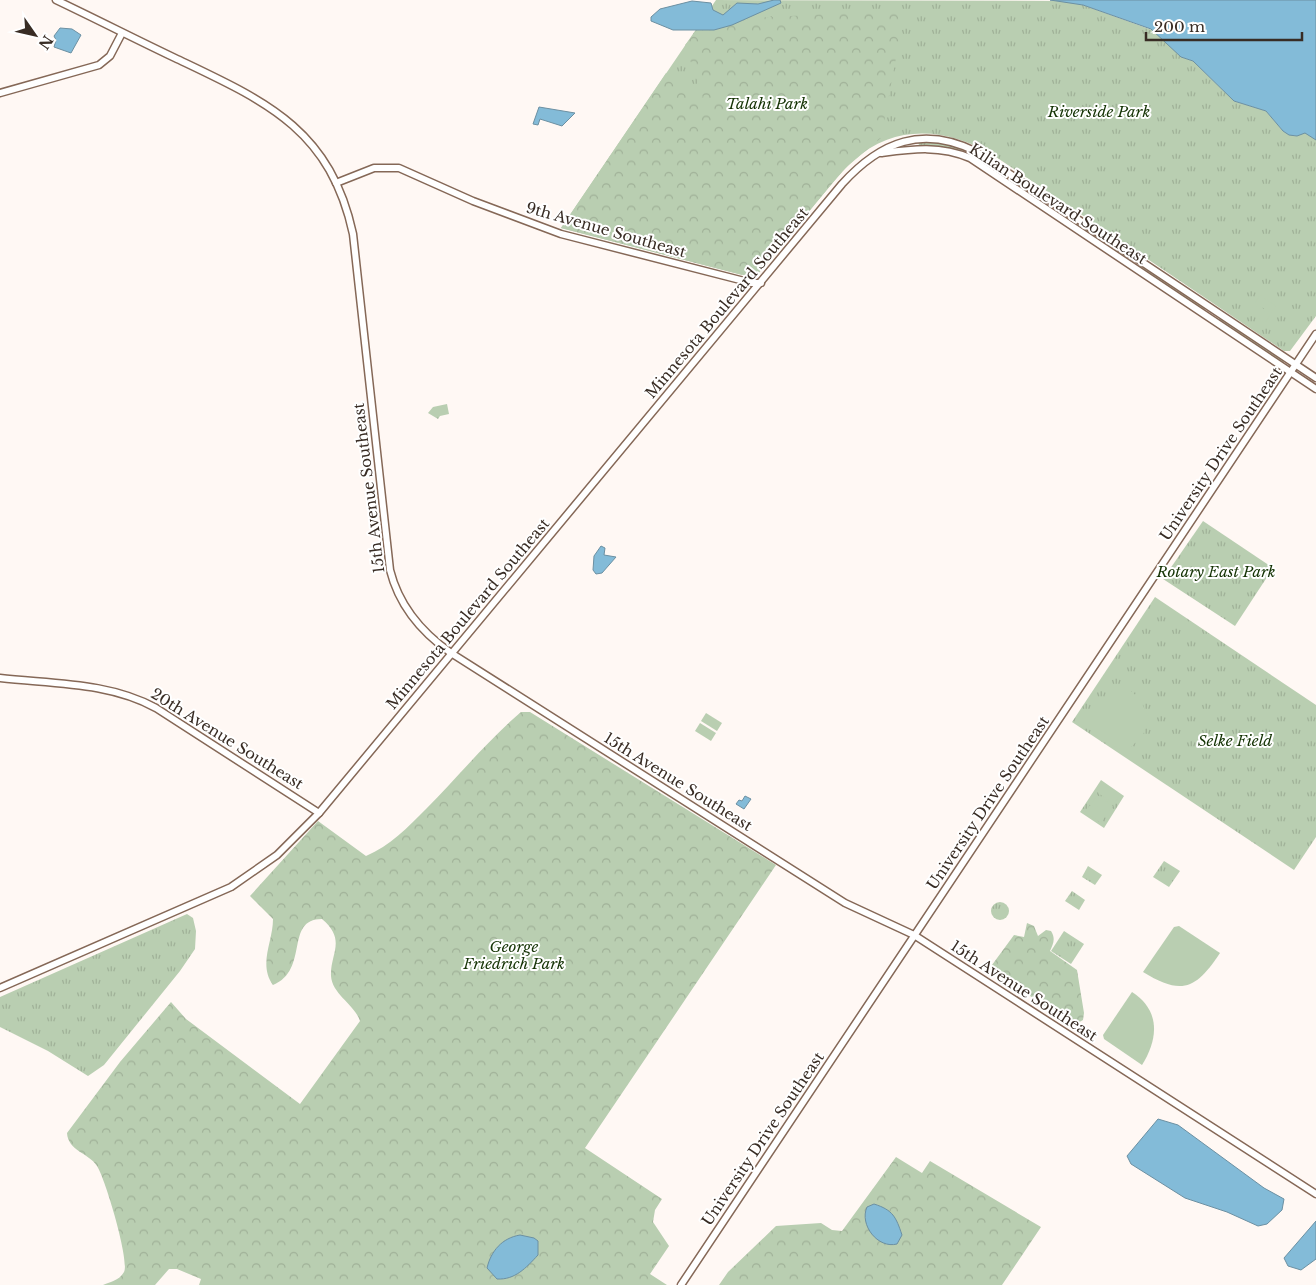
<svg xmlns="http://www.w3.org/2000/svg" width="1316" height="1285" font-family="'Libre Baskerville',serif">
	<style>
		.grass { fill: url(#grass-tufts) }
		.forest { fill: url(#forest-crowns) }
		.garden { fill: #b9ceb1 }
		.water { fill: #83bbd8; stroke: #6c90a2 }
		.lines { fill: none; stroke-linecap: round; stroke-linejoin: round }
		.secondary-casing { stroke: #856857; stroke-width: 9 }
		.secondary { stroke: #fff; stroke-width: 6 }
		.labels { text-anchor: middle; stroke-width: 4; stroke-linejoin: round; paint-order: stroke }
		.park-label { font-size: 15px; font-style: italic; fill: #143304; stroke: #fff }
		.street-label { font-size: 15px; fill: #382c24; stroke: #fff }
	</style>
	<defs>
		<pattern id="grass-tufts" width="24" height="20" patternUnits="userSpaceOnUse" patternTransform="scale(1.25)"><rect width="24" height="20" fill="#b9ceb1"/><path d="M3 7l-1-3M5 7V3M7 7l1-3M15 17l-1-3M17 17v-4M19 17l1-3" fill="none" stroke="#a0b198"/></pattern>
		<pattern id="forest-crowns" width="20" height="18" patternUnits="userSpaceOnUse" patternTransform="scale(1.25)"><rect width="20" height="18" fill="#b9ceb1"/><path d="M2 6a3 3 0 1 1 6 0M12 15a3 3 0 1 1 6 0" fill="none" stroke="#a0b198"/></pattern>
	</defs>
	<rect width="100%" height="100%" fill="#fff8f4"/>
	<g class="grass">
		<path d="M716,0L1064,1L1083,5L1155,31L1181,57L1193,61L1234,101L1266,111L1283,131L1294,136L1305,132L1316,140V316L1290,351H1284L993,155C947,128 895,123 853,161C839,174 827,190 815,204C795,229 775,253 755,278L561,228Z"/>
		<path d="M918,141C970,142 1005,174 1046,201L1045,203L1043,205L950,149L919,145Z"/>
		<path d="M1062,213L1126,254V258L1061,215Z"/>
		<path d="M1142,265L1204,307L1205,310L1140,269L1139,267Z"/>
		<path d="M1221,318L1283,359L1284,363L1218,320Z"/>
		<path d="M447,404L449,414L440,416L438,419L428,413L433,407Z"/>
		<path d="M1203,521L1273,568L1235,626L1163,579Z"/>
		<path d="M1155,597L1316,705V837L1294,870L1072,722Z"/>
		<path d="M1101,780L1124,796L1104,828L1080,812Z"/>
		<path d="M1164,861L1180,871L1169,887L1153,877Z"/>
		<path d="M1088,866L1102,875L1095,885L1082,877Z"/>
		<path d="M1072,891L1085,900L1079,910L1065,901Z"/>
		<circle cx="1000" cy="911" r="9"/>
		<path d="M187,914L193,918L196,931L195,949L180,971L104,1065L88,1076L48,1051L0,1027V997Z"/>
		<path d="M1064,931L1084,944L1071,964L1051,951Z"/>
	</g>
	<g class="forest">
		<path d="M905,10L881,138L844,169L764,266L752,263L742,275L561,228L666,73L703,98L685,45L697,30L732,25L750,18Z"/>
		<path d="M521,712H530L776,865L585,1148L662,1199L655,1210L653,1222L669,1246L650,1274L667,1285H199L201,1279L177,1269H169L155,1285H103C109,1282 119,1281 124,1272C130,1261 105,1178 97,1166C89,1153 68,1151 67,1133L120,1062L171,1002L186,1019L300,1104L360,1021C355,1005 332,994 331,976C330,954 347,940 322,919C284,919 310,970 273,985C258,964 273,942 273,919L250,896L318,821L366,856C390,846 408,827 426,809C458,777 487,741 521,712Z"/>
		<path d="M1027,923L1034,926L1038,936L1046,930L1051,931C1056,939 1053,944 1050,951L1077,970L1084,1013L1083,1020L1076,1024L1065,1015H1059L989,969L1014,935L1024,937Z"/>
		<path d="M896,1157L922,1173L930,1161L1041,1227L1002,1285H719L728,1272L776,1226L821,1223L832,1230L842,1231Z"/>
	</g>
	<g class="garden">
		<path d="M1260,295L1276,306L1271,313L1255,303Z"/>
		<path d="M1254,305L1270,315L1265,323L1249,312Z"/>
		<path d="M1123,684L1140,699L1149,719L1143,735L1125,753L1109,742L1092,725V717Z"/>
		<path d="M706,713L722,723L717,731L701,721Z"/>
		<path d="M700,723L716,733L711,741L695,731Z"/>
		<path d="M1103,786L1119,796L1114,804L1098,793Z"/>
		<path d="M1097,795L1113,806L1108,813L1092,803Z"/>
		<path d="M1090,805L1106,815L1101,823L1085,812Z"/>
		<path d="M1179,926L1220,953C1196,989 1182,996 1143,972L1174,927Z"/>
		<path d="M1132,992C1160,1010 1159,1038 1142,1065L1104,1039L1103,1035Z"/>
	</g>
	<g class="water">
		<path d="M774,0H780L781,3L732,25L714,30H673L651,21V17L660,9L692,1L711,3L713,10L723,15L737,3L758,4Z"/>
		<path d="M1050,0H1316V140L1305,133L1297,136L1289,135L1283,131L1266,111L1234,101L1193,61L1181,57L1151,29L1083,5Z"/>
		<path d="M60,28L72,29L81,35L71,53L54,47L56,40L54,36Z"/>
		<path d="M539,107L575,113L562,126L540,119L538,125L533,124Z"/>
		<path d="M601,546L605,548L604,555L616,557L602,573L596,574L593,570L594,556Z"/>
		<path d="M745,796L751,799L744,809L736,804L739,800L742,801Z"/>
		<path d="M1158,1119L1178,1125L1264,1188L1284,1199L1282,1210L1267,1224L1258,1226L1227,1212L1185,1198L1131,1164L1127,1156Z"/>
		<path d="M874,1204C893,1210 896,1217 902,1235L897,1244C878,1249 859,1225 867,1207Z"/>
		<path d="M1316,1221V1259L1301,1270L1288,1266L1284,1258Z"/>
		<path d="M520,1235L534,1238L538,1241V1255C526,1268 515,1280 497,1279L487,1268C491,1251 502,1238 520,1235Z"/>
	</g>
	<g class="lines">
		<g class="secondary-casing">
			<g id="secondary">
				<path d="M56,0C96,19 135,39 175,58C265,101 330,128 353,234L390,570C399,606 421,632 451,653L845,903L914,935L1316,1194"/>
				<path d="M0,93L99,65L110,56L122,33"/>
				<path d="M881,153C912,149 940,145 970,158L1316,389"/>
				<path d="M336,183L374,168H399L473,201L561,234L752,283H761"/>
				<path d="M0,678C52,684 109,682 156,708L319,813"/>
				<path d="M0,988L231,887L277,855L319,813L842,184C881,141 923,125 977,152L1316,378"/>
				<path d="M681,1285L1316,334"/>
			</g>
		</g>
		<use href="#secondary" class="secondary"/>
	</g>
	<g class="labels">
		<g class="park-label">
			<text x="767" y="109">Talahi Park</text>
			<text x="1099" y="117">Riverside Park</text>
			<text x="1216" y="577">Rotary East Park</text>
			<text x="1235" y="746">Selke Field</text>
			<text x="514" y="952">George<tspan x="514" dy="17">Friedrich Park</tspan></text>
		</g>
		<g class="street-label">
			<text transform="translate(1058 204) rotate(33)" y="5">Kilian Boulevard Southeast</text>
			<text transform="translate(606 230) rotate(16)" y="5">9th Avenue Southeast</text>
			<text transform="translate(727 303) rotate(-50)" y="5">Minnesota Boulevard Southeast</text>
			<text transform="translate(1221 454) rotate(-56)" y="5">University Drive Southeast</text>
			<text transform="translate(369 488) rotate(-97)" y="5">15th Avenue Southeast</text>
			<text transform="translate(468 614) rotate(-50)" y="5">Minnesota Boulevard Southeast</text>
			<text transform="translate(227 739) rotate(32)" y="5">20th Avenue Southeast</text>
			<text transform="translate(678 782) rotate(32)" y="5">15th Avenue Southeast</text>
			<text transform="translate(988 803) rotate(-56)" y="5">University Drive Southeast</text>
			<text transform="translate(1024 991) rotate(33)" y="5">15th Avenue Southeast</text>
			<text transform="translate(763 1139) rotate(-56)" y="5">University Drive Southeast</text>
		</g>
	</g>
	<g transform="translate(35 35) rotate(124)" stroke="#ffffff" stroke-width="4" paint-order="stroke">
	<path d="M0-4L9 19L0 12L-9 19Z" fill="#382c24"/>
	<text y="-8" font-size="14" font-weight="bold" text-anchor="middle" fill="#382c24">N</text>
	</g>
	<path d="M1146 32v8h156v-8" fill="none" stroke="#382c24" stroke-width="2.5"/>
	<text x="1154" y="32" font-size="15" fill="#382c24" stroke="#ffffff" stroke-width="4" paint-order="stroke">200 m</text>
</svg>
